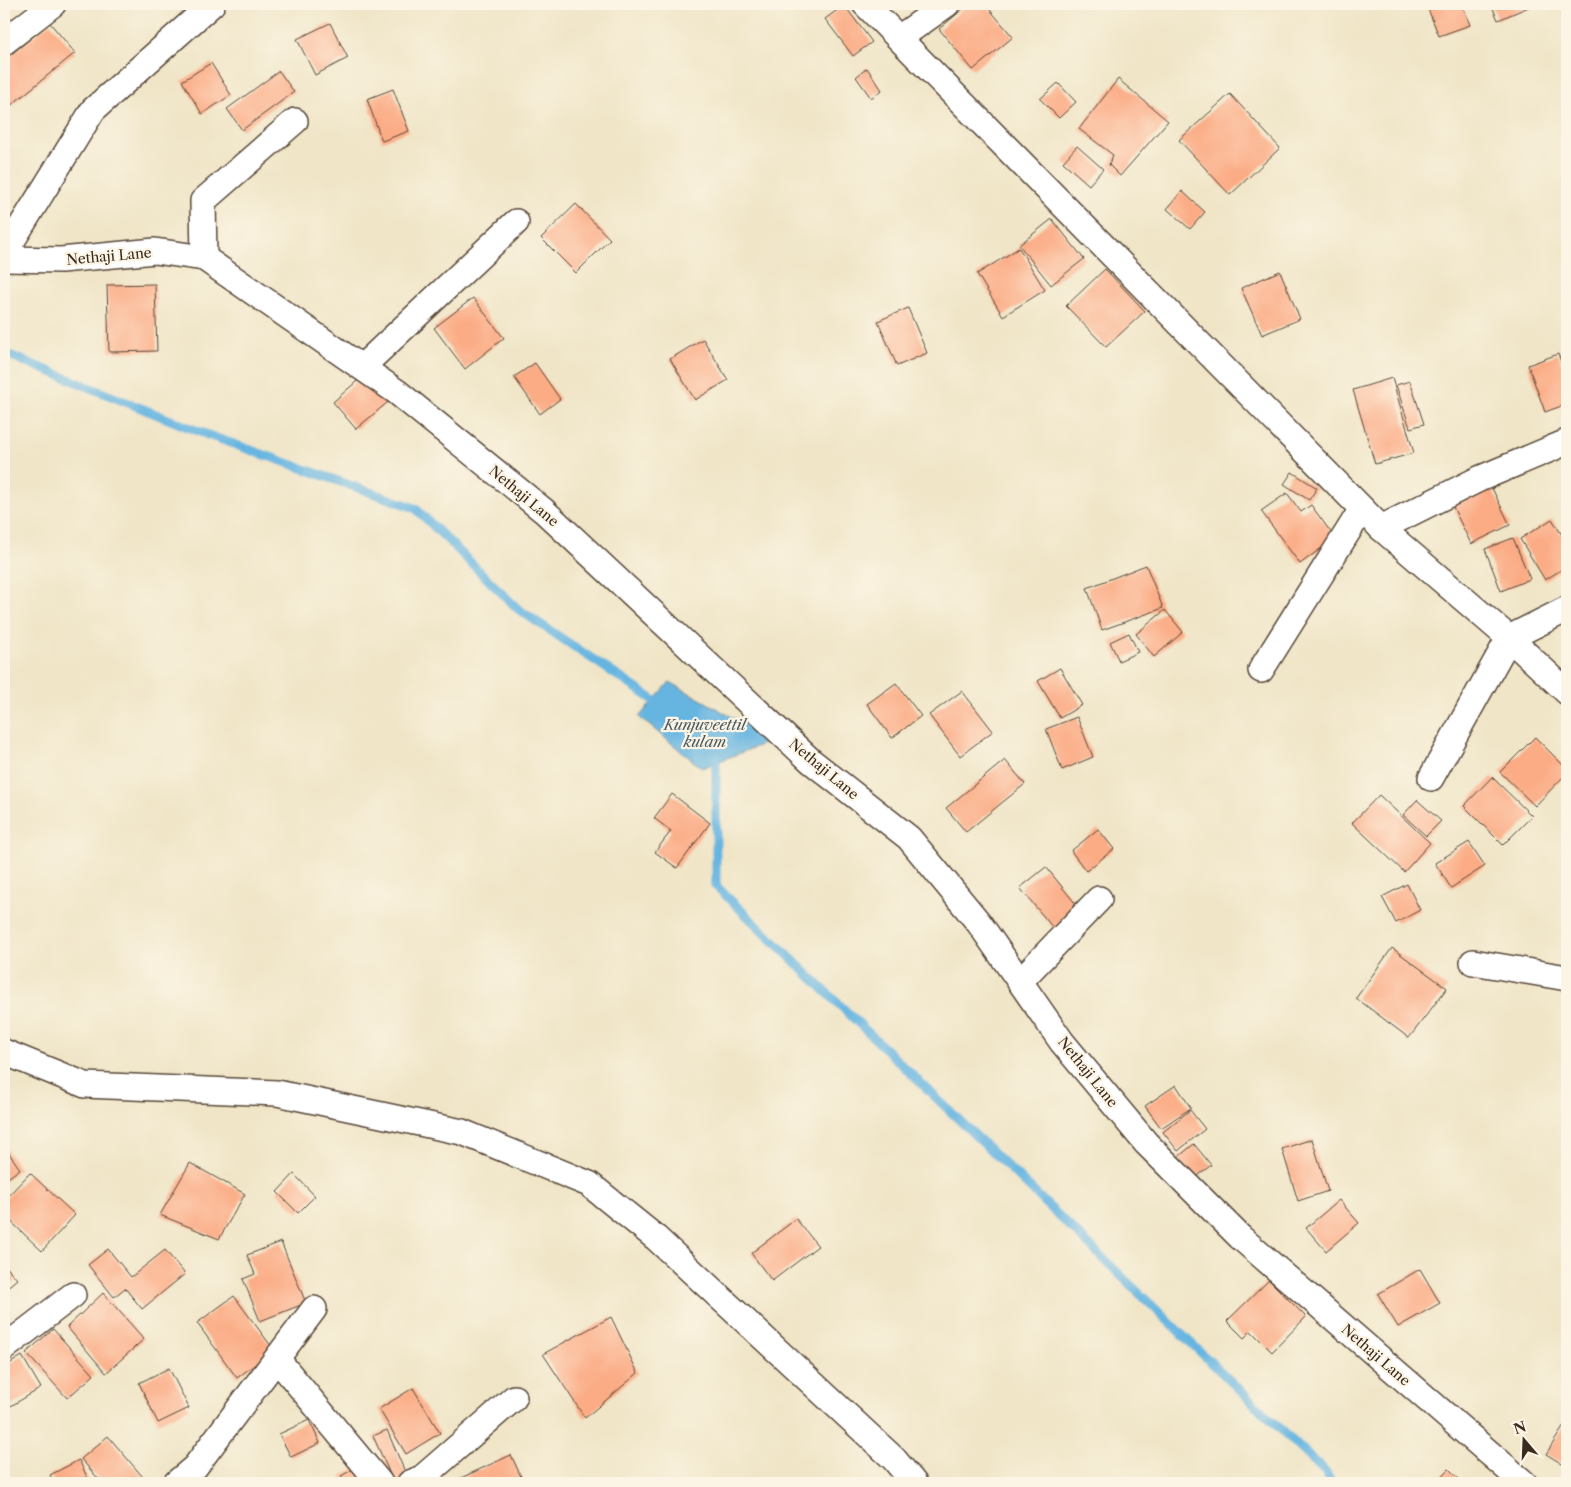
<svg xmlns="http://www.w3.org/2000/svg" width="1571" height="1487" font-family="'Libre Caslon Text',serif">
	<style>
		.water { fill: #66b5e1; stroke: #507080 }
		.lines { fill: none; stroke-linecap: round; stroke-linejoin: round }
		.stream { stroke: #66b5e1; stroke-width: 9 }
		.building { fill: #fbac85 }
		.street-casing { stroke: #564637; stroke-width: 28 }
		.street { stroke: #fff; stroke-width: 25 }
		.labels { text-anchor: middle; stroke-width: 4.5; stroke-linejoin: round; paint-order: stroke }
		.street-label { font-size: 14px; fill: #3b2a1e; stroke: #fcf5e5 }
		.water-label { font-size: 15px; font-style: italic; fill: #4a5b62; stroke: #fcf5e5 }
	</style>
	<rect width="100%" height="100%" fill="#fcf5e5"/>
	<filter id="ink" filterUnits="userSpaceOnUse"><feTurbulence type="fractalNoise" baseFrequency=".02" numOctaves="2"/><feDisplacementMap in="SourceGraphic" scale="10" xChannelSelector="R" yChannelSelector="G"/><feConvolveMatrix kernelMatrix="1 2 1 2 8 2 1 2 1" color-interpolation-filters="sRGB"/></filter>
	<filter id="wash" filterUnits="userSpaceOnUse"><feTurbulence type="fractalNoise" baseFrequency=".0096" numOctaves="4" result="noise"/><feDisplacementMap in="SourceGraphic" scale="20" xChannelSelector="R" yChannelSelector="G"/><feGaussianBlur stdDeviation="1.12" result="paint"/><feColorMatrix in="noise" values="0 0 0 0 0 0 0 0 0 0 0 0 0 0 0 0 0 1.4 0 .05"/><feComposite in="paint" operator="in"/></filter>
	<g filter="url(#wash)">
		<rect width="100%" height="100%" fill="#f0e5c7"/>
		<path class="water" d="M670,682L773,740L702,768L639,717Z"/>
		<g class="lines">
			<g class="stream">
				<path d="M4,353L208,435L415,508L518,609L664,707"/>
				<path d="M710,752L716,762V886L1325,1472L1332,1483"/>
			</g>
		</g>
		<g id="blocks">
			<g class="building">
				<path d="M907,4H936L922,18Z"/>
				<path d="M969,4H985L1013,37L973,70L939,29Z"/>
				<path d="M1441,4H1462L1470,25L1439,36L1428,9Z"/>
				<path d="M1491,4H1530L1531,6L1498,20Z"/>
				<path d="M844,5L872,42L853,56L825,19Z"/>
				<path d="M50,23L75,53L4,111V60Z"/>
				<path d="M330,23L348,58L315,75L297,39Z"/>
				<path d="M211,63L231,95L202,114L182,81Z"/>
				<path d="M867,68L882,90L871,98L856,77Z"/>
				<path d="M279,71L294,92L242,130L227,109Z"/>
				<path d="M1118,79L1168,121L1120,176L1109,165L1113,155L1079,129Z"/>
				<path d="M1058,83L1076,102L1059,118L1040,99Z"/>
				<path d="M393,89L409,131L382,141L367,99Z"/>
				<path d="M1230,94L1280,148L1230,195L1179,140Z"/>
				<path d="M1077,146L1103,169L1089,185L1063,162Z"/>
				<path d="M1182,191L1205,212L1190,229L1167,209Z"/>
				<path d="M576,204L610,239L576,273L541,238Z"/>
				<path d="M1052,219L1084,259L1051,285L1019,245Z"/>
				<path d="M1019,248L1045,290L1003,316L977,274Z"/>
				<path d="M1105,269L1145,311L1106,347L1066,306Z"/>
				<path d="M1280,271L1300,319L1262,335L1241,288Z"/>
				<path d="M155,284L157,351L109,352L107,285Z"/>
				<path d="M473,298L504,338L465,369L434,328Z"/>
				<path d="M908,308L927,353L897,366L878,321Z"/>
				<path d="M703,339L728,380L695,400L670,359Z"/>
				<path d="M1558,354L1567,377V404L1545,412L1528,365Z"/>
				<path d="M535,363L560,399L540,414L514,377Z"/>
				<path d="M364,375L388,402L356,429L333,402Z"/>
				<path d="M1392,378L1414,453L1375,464L1353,390Z"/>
				<path d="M1410,381L1424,424L1410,428L1396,385Z"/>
				<path d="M1292,472L1317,488L1309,500L1284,484Z"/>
				<path d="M1488,480L1510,525L1471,544L1449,499Z"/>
				<path d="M1287,493L1301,512L1311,505L1335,538L1300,564L1261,511Z"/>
				<path d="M1552,519L1567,543V566L1545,580L1520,539Z"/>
				<path d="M1513,538L1530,579L1501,591L1485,549Z"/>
				<path d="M1146,565L1163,608L1102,630L1087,588Z"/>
				<path d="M1165,610L1183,632L1154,657L1136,634Z"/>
				<path d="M1129,633L1138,652L1119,661L1110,642Z"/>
				<path d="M1060,668L1082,705L1060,718L1038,681Z"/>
				<path d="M896,683L921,716L892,738L867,704Z"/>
				<path d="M962,691L993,731L960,756L929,715Z"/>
				<path d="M1077,717L1093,757L1062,770L1046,729Z"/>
				<path d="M1535,737L1567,769V773L1535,806L1500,772Z"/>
				<path d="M1005,760L1025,784L966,832L946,808Z"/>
				<path d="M1492,777L1532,816L1503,845L1464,806Z"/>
				<path d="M672,794L710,823L677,868L655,852L671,831L654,818Z"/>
				<path d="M1379,795L1430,843L1404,872L1352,823Z"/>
				<path d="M1417,800L1441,821L1426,836L1403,815Z"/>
				<path d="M1098,829L1114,849L1086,871L1071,851Z"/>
				<path d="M1469,842L1485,866L1451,888L1435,863Z"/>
				<path d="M1046,867L1079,908L1054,929L1020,888Z"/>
				<path d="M1407,884L1420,910L1396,923L1382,897Z"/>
				<path d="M1392,948L1447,988L1409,1038L1356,998Z"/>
				<path d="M1176,1085L1191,1108L1161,1128L1145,1106Z"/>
				<path d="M1190,1110L1205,1129L1178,1151L1163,1132Z"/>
				<path d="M1312,1139L1328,1191L1298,1201L1282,1149Z"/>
				<path d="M1194,1144L1211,1165L1194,1179L1177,1158Z"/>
				<path d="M4,1146L20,1169L4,1181Z"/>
				<path d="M190,1163L245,1194L219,1239L160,1215Z"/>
				<path d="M30,1173L75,1215L42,1251L4,1215V1200Z"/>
				<path d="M294,1174L315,1196L298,1213L277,1192Z"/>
				<path d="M1339,1200L1359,1223L1326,1251L1306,1228Z"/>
				<path d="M796,1219L818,1246L772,1281L751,1253Z"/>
				<path d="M281,1242L306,1303L260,1321L243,1279L255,1274L247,1255Z"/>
				<path d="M108,1249L131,1277L165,1250L185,1274L142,1309L125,1288L114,1297L88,1265Z"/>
				<path d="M4,1264L17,1279L4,1290Z"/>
				<path d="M1420,1269L1440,1303L1398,1327L1378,1294Z"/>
				<path d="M1269,1280L1306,1317L1272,1352L1251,1331L1244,1338L1227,1321Z"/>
				<path d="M103,1293L144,1339L106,1373L67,1327Z"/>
				<path d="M234,1296L274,1350L237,1378L197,1323Z"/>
				<path d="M611,1317L638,1373L585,1418L543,1354Z"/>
				<path d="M53,1329L94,1375L67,1398L26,1353Z"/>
				<path d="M22,1356L41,1388L4,1410V1367Z"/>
				<path d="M169,1368L189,1408L158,1423L139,1383Z"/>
				<path d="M413,1388L440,1433L406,1454L379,1409Z"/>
				<path d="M309,1420L320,1443L291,1457L279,1434Z"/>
				<path d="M1564,1426L1567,1428V1467L1546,1454Z"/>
				<path d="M387,1430L408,1479L399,1483H394L373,1436Z"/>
				<path d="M108,1436L148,1483H102L81,1459Z"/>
				<path d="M511,1455L524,1483H450Z"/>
				<path d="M79,1460L90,1483H54L50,1475Z"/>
				<path d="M357,1467L365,1482L345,1483L341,1476Z"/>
				<path d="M1449,1469L1463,1483H1436Z"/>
			</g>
		</g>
	</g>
	<g filter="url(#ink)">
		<use href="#blocks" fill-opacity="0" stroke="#564637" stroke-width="1"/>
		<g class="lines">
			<g class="street-casing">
				<g id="street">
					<path d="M865,4L1381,528L1509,638L1567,692"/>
					<path d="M899,38L947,4"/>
					<path d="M4,42L53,4"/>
					<path d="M4,254L93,110L212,4"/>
					<path d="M204,258L203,201L295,121"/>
					<path d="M4,259L61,260L155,251L204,258L397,392L544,511L811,761L909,838L979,923L1062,1042L1146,1143L1240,1237L1524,1483"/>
					<path d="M362,367L516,222"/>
					<path d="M1381,528L1479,479L1567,442"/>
					<path d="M1261,670L1362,509"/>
					<path d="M1431,778L1509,638L1567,609"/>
					<path d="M1473,962L1567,978"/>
					<path d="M1020,981L1099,899"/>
					<path d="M4,1052L85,1085L277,1093L462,1132L589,1184L656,1238L894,1459L914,1483"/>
					<path d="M4,1348L73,1295"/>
					<path d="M277,1359L380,1483"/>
					<path d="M176,1483L195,1467L314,1309"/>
					<path d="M410,1483L422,1478L514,1398"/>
				</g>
			</g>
			<use href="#street" class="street"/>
		</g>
	</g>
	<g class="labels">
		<g class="street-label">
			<text transform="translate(109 256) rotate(-5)" y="5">Nethaji Lane</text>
			<text transform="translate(524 496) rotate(40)" y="5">Nethaji Lane</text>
			<text transform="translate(824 769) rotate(40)" y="5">Nethaji Lane</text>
			<text transform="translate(1088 1072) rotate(51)" y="5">Nethaji Lane</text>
			<text transform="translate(1376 1355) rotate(41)" y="5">Nethaji Lane</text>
		</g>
		<g class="water-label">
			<text x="705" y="730">Kunjuveettil<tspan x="705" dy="17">kulam</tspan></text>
		</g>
	</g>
	<rect width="1571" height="1487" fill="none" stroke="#fcf5e5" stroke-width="20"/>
	<g transform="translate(1524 1440) rotate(341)" stroke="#fcf5e5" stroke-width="4" paint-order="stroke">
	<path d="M0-4L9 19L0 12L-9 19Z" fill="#3b2a1e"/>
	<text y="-8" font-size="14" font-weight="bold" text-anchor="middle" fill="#3b2a1e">N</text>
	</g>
</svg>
